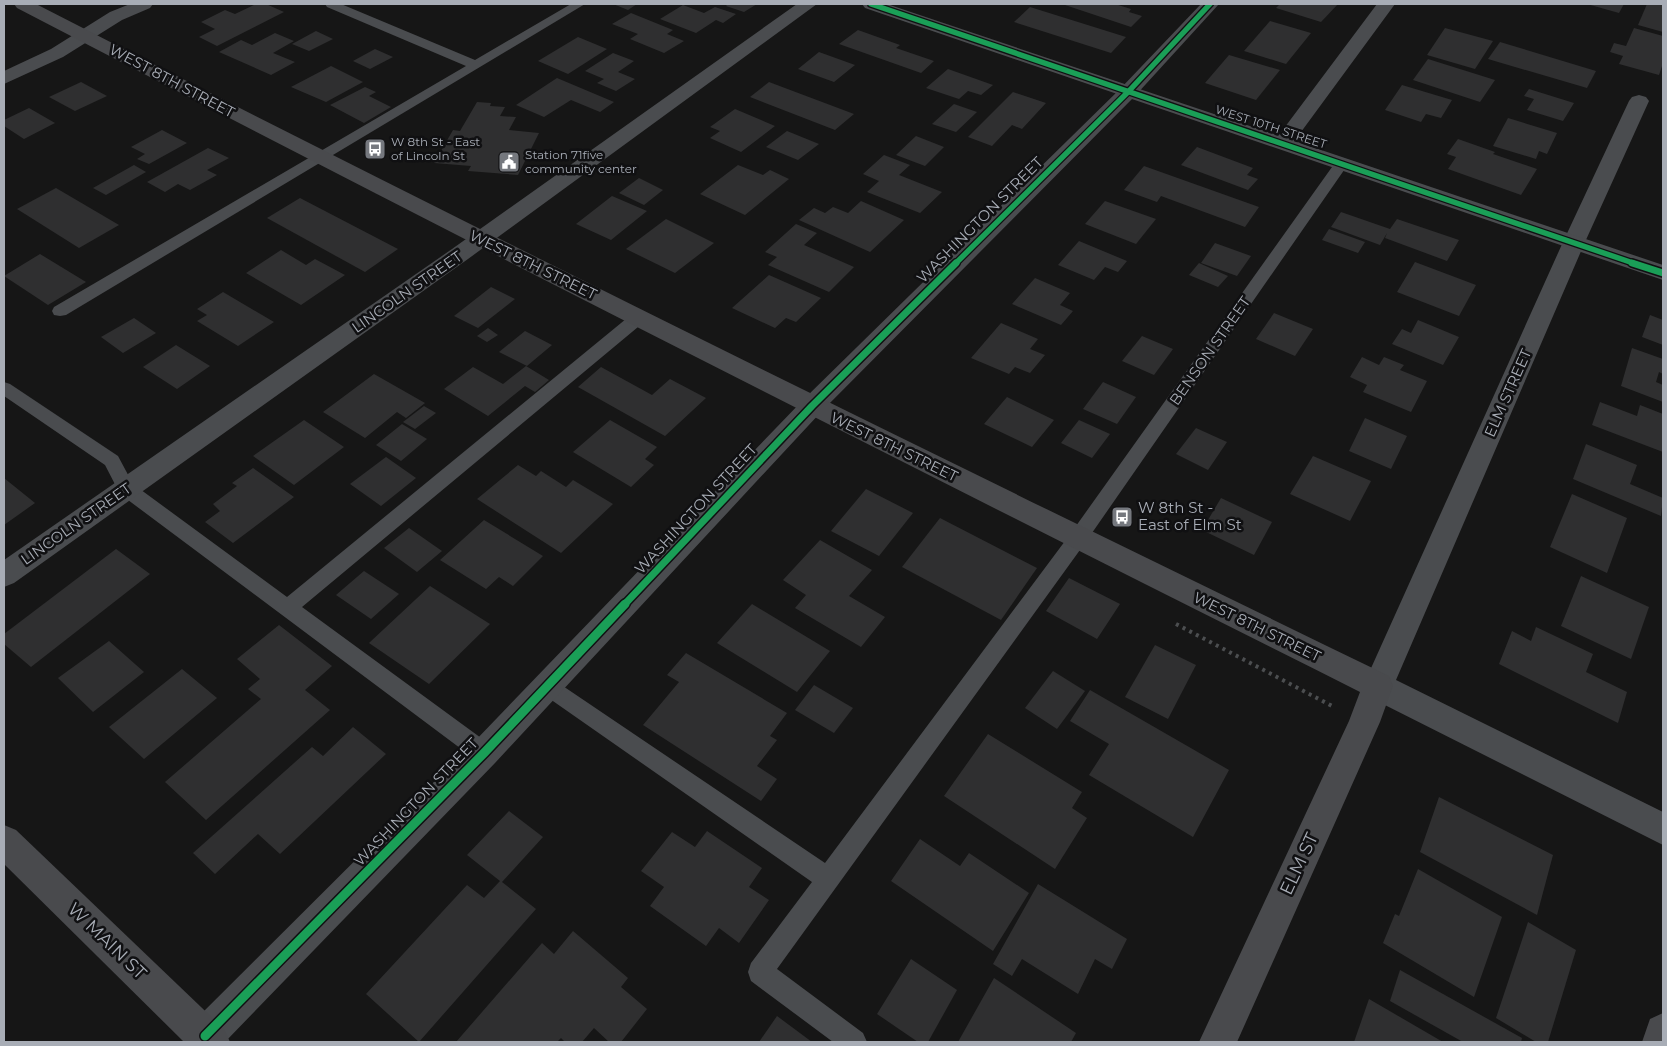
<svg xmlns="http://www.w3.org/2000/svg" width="1667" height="1046" font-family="Montserrat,sans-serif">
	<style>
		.building { fill: #2f2f30 }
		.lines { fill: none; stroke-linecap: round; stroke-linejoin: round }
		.path { stroke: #4c4e50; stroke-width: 4; stroke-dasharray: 3 4.5; stroke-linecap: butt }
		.service { fill: #4a4c4f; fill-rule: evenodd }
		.minor { fill: #4a4c4f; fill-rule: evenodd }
		.tertiary { fill: #4a4c4f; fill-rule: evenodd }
		.secondary { fill: #494a4d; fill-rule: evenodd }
		.cycleway-far2-casing { stroke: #101012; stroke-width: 8 }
		.cycleway-far1-casing { stroke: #101012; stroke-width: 10 }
		.cycleway-casing { stroke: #101012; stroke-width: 12 }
		.cycleway-far2 { stroke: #1a9f57; stroke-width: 5.5 }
		.cycleway-far1 { stroke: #1a9f57; stroke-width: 7 }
		.cycleway { stroke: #1a9f57; stroke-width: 9 }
		.labels { text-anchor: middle; stroke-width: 5; stroke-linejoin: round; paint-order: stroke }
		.far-street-label { font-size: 12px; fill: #a8adb6; stroke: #101012 }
		.far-poi-label { font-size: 12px; fill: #a8adb6; stroke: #101012; text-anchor: start }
		.street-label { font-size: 15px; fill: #a8adb6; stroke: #101012 }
		.poi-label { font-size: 15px; fill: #a8adb6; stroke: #101012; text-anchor: start }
		.near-street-label { font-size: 18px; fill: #a8adb6; stroke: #101012 }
	</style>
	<rect width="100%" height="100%" fill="#161616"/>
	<g class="building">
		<path d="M256,4H266L284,12L217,46L199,37L215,29L201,22L225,10L235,14Z"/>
		<path d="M613,4H637L628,10Z"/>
		<path d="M728,4H757L744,12L726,6Z"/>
		<path d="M1066,4H1115L1131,9L1129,12L1142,16L1131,27L1065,5Z"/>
		<path d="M1280,4H1338L1321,22L1276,8Z"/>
		<path d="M1587,4H1624L1619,13Z"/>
		<path d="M1647,4H1663V32L1638,25Z"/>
		<path d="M683,5L704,13L715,7L736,14L723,23L716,20L696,33L660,19Z"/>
		<path d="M1030,7L1126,37L1111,53L1014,22Z"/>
		<path d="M631,13L673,30L667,34L684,41L664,53L630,39L638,34L612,24Z"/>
		<path d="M1270,21L1311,33L1286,64L1244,51Z"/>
		<path d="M1445,28L1493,41L1475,69L1427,55Z"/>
		<path d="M1634,28L1663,36V63L1659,75L1619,64L1623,56L1610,52L1614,43L1626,46Z"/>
		<path d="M858,30L900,45L896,48L934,61L921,73L839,44Z"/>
		<path d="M316,31L333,39L309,51L292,44Z"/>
		<path d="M275,33L294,41L273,53L295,62L271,75L219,52L241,40L252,45Z"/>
		<path d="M578,37L607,49L568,74L538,61Z"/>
		<path d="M1500,42L1596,71L1587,88L1488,59Z"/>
		<path d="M375,49L393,57L370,69L353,61Z"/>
		<path d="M819,52L855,65L834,82L798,69Z"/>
		<path d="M613,53L634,61L618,72L635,79L616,91L597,83L604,79L585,71Z"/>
		<path d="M1229,55L1280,70L1256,100L1205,83Z"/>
		<path d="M1428,59L1495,80L1480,102L1413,80Z"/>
		<path d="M331,66L363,82L326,102L291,87Z"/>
		<path d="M948,69L993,85L981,95L968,91L959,99L926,88Z"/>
		<path d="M557,78L614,102L600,112L571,100L544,117L516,105Z"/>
		<path d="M81,82L107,96L75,111L49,97Z"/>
		<path d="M769,82L854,114L835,130L750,97Z"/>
		<path d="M1402,85L1452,100L1441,118L1426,114L1421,122L1385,110Z"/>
		<path d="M365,87L376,92L369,96L391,107L364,123L330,105Z"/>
		<path d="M1529,89L1574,103L1563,121L1527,110L1534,99L1524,96Z"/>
		<path d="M1013,92L1046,103L1022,129L1012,125L992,146L968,137Z"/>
		<path d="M477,102L491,103L490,106L505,107L500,116L516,117L509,130L539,133L518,175L468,171L471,166L434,163L453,130L460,131Z"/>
		<path d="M954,104L977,112L956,132L932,124Z"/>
		<path d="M29,108L55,123L24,139L4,126V120Z"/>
		<path d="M735,109L775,126L741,152L710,138L720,131L710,127Z"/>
		<path d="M1508,118L1557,133L1547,154L1539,151L1536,159L1493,146Z"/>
		<path d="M162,130L187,143L149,164L137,159L145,154L131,147Z"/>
		<path d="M787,131L819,144L798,160L766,147Z"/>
		<path d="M916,136L944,147L925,166L896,155Z"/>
		<path d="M1458,139L1495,152L1493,154L1537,169L1521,195L1448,169L1456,157L1447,154Z"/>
		<path d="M1197,147L1253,168L1247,175L1258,179L1248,190L1181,165Z"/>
		<path d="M208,148L229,158L207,170L217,175L190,190L178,184L165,192L147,182Z"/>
		<path d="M884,155L910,165L899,175L942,192L920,213L867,192L879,181L863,174Z"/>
		<path d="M134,165L146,172L106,195L93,188Z"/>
		<path d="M738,165L763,175L770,170L789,179L745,215L700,194Z"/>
		<path d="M1144,166L1259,207L1245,227L1161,196L1157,202L1124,190Z"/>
		<path d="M639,178L663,190L644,205L619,193Z"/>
		<path d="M56,188L119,225L79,248L17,209Z"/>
		<path d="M612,196L647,211L611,240L576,224Z"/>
		<path d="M300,198L398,249L365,272L267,218Z"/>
		<path d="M861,201L904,220L870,252L799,220L814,208L825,213L833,207L848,213Z"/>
		<path d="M1105,201L1156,219L1136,244L1085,224Z"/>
		<path d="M1341,212L1390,229L1397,219L1459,240L1447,261L1385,238L1387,233L1380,245L1331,227Z"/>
		<path d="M666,219L714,243L675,273L626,249Z"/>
		<path d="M796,224L817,233L804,245L854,267L829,292L768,265L777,257L765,252Z"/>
		<path d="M1329,229L1365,242L1358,253L1322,240Z"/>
		<path d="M1079,241L1127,261L1118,272L1105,267L1094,280L1058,265Z"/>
		<path d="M1215,243L1251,256L1237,276L1201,263Z"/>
		<path d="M281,250L306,265L315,259L345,275L301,305L246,273Z"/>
		<path d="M40,254L86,282L48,305L4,276Z"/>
		<path d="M1415,262L1476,285L1459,316L1397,292Z"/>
		<path d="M1199,263L1228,276L1218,287L1189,275Z"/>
		<path d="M769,275L821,298L796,322L786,318L775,328L732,308Z"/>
		<path d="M1035,278L1070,293L1060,305L1073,311L1061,325L1012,304Z"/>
		<path d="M491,287L515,299L478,328L454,316Z"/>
		<path d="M223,292L274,322L238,346L197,321L207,315L197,309Z"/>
		<path d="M1274,313L1313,329L1295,356L1256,339Z"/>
		<path d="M1650,315L1663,320V345L1642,337Z"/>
		<path d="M134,318L156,333L123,353L101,337Z"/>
		<path d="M1418,320L1459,337L1443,365L1392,344L1402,329L1411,333Z"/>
		<path d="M1001,323L1038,339L1030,349L1045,355L1030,373L1015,367L1009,374L971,358Z"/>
		<path d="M488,328L498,335L487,342L477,336Z"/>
		<path d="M525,331L552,345L527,366L499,352Z"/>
		<path d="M1142,336L1173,349L1154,375L1122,361Z"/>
		<path d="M176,345L210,366L177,389L143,367Z"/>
		<path d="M1632,348L1663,359V374L1659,372L1656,382L1663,385V402L1621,386Z"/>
		<path d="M1362,357L1379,365L1384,357L1404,365L1400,370L1427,381L1411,412L1363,392L1367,385L1350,377Z"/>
		<path d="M526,366L549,380L535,392L525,386L488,416L444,389L473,367L503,384Z"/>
		<path d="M601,367L652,395L670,379L706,398L665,436L578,387Z"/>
		<path d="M374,374L425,403L406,418L397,412L365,438L323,412Z"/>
		<path d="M1103,382L1136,397L1117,424L1083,409Z"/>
		<path d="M1007,397L1054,420L1032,447L984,424Z"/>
		<path d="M1600,402L1637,416L1640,405L1663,414V452L1592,425Z"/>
		<path d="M424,406L436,413L415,429L403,422Z"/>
		<path d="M1365,418L1407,436L1391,469L1349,451Z"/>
		<path d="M304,420L344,447L294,485L253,456Z"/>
		<path d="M610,420L657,447L645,459L654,465L631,487L573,452Z"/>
		<path d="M1079,420L1110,434L1092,458L1061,443Z"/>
		<path d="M402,424L427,439L401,461L376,445Z"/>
		<path d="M1196,428L1227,442L1208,470L1176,454Z"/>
		<path d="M1586,444L1637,465L1630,484L1663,498L1661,516L1573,479Z"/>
		<path d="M1313,456L1371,481L1350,521L1290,494Z"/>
		<path d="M386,457L416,478L381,506L350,484Z"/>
		<path d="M518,465L536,476L541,471L566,487L573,480L613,504L561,553L477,499Z"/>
		<path d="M253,468L294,497L233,543L205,522L220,511L213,504L237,486L232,483Z"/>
		<path d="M4,478L35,503L4,525Z"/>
		<path d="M866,489L913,513L879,556L831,531Z"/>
		<path d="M1572,494L1627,518L1607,573L1550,547Z"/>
		<path d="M1221,498L1272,522L1254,555L1202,530Z"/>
		<path d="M940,518L1037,568L1001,620L902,567Z"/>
		<path d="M484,520L543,556L513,586L499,577L486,589L440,560Z"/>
		<path d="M409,528L442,551L417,572L384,548Z"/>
		<path d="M820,540L872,570L849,596L885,617L861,647L795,608L806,595L783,580Z"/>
		<path d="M116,549L150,574L31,667L4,644V634Z"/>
		<path d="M364,571L399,594L371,619L336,595Z"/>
		<path d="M1581,576L1649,607L1631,659L1561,626Z"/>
		<path d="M1069,578L1120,604L1097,639L1046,611Z"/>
		<path d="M430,586L490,624L429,684L369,643Z"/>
		<path d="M752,604L830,651L797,692L717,643Z"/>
		<path d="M279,625L332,666L305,690L330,710L206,820L165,782L261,699L248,689L260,679L237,659Z"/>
		<path d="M1536,627L1593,654L1586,672L1627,692L1618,723L1499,664L1512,631L1531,641Z"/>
		<path d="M109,641L144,672L93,712L58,678Z"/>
		<path d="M1155,645L1196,665L1168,719L1125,697Z"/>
		<path d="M686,653L787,713L770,736L777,740L757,766L777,779L761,801L643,725L679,682L667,675Z"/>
		<path d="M182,669L217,698L144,759L109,727Z"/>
		<path d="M1053,671L1085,691L1057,729L1025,708Z"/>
		<path d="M814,685L853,708L834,733L795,710Z"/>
		<path d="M1090,690L1229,770L1193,837L1089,775L1109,744L1070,721Z"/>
		<path d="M353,727L386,754L280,854L258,834L215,874L193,853L312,747L323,756Z"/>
		<path d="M988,734L1082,792L1072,808L1087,818L1055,869L944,796Z"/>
		<path d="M1439,797L1553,855L1537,915L1420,852Z"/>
		<path d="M509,811L543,837L502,882L536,909L419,1042L366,994L467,885L484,898L500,881L467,855Z"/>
		<path d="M707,831L762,868L749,887L769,900L739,943L719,928L706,946L650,906L664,887L641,871L672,832L695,847Z"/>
		<path d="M920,839L960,866L969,853L1029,893L993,951L891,881Z"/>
		<path d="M1418,869L1502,917L1474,997L1383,943L1395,914L1399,916Z"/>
		<path d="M1038,884L1127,939L1112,969L1095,959L1078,994L1022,959L1012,976L993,964Z"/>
		<path d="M1528,922L1576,950L1548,1042H1536L1496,1018Z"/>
		<path d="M573,931L628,978L621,987L647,1009L621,1042H609L594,1028L582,1042H565L561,1038L557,1042H456L542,943L554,954Z"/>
		<path d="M911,959L957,990L928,1042H918L877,1014Z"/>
		<path d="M1400,970L1522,1038L1521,1042H1463L1390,1001Z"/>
		<path d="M994,978L1076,1033L1071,1042H958Z"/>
		<path d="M1369,999L1443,1042H1354Z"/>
		<path d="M777,1016L812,1042H759Z"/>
	</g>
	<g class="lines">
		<path class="path" d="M1176,624L1334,707"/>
		<g class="service">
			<path d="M325,4H341L475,60L571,4H585L66,315L60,316L54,315L52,311L54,307L466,66L327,7Z"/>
			<path d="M1342,159L1349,163L1085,543L777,969L863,1033L867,1042H833L751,981L748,972L751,963L812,882L540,692L537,686L540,680L547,677L554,680L825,863L1071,533L1337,160Z"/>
			<path d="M638,313L644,314L646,318L644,322L302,607L492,746L495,753L492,760L484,763L476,760L120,494L105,465L4,396V382L10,384L118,456L133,484L287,597L632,314Z"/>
		</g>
		<g class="minor">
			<path d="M797,4H817L468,259L14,583L4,587V560L452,249Z"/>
			<path d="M1201,4H1219L1135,96L821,412L495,763L225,1042H189L186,1036L192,1023L473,743L803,400L1121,88Z"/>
			<path d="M1377,4H1395L1290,147L1283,149L1276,147L1273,143L1276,139Z"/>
			<path d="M1639,95L1646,97L1649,101L1585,242L1396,680L1663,812V845L1367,696L1363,686L1563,242L1629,101L1632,97Z"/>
		</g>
		<g class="tertiary">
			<path d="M130,4H153L150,8L122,20L63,57L4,84V71L51,49L110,12Z"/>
			<path d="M862,4H887L1663,265V280L865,8Z"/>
		</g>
		<g class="secondary">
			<path d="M14,4H36C484,234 936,456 1389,676L1393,686L1380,722L1237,1042H1199L1349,721L1360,692C911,467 463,240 17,8Z"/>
			<path d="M4,825L16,830L224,1029L230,1042H184L4,864Z"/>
			<path d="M1663,1013V1042H1642L1650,1019Z"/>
		</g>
		<g class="cycleway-far2-casing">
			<g id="cycleway-far2">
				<path d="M871,4L1636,264"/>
				<path d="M955,264L1128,92L1210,4"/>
			</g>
		</g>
		<g class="cycleway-far1-casing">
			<g id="cycleway-far1">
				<path d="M1632,263L1663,273"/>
				<path d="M624,605L812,406L956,263"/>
			</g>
		</g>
		<g class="cycleway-casing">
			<path id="cycleway" d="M205,1036L484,753L625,604"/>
		</g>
		<use href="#cycleway-far2" class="cycleway-far2"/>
		<use href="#cycleway-far1" class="cycleway-far1"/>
		<use href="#cycleway" class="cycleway"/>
	</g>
	<defs>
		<g id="bus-square" transform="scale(1.125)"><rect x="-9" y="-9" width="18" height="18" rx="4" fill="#75787e" stroke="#101012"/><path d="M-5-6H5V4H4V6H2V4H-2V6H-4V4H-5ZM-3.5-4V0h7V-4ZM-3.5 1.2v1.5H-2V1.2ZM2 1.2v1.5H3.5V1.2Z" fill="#fff"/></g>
		<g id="civic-square" transform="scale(1.125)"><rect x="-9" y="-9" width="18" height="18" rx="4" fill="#75787e" stroke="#101012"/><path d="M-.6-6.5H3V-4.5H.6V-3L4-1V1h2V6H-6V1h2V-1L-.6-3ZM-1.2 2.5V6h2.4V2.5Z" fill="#fff"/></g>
	</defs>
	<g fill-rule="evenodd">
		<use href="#bus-square" x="375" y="149"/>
		<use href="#civic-square" x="509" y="162"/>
		<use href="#bus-square" x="1122" y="517"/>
	</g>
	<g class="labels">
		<g class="far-street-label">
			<text transform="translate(1271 127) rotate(18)" y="4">WEST 10TH STREET</text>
		</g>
		<g class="far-poi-label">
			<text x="391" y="146">W 8th St - East<tspan x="391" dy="14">of Lincoln St</tspan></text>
			<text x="525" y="159">Station 71five<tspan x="525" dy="14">community center</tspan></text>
		</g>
		<g class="street-label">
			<text transform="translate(172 81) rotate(28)" y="5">WEST 8TH STREET</text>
			<text transform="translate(980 220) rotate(-45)" y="5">WASHINGTON STREET</text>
			<text transform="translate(533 265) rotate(26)" y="5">WEST 8TH STREET</text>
			<text transform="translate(407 292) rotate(-35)" y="5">LINCOLN STREET</text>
			<text transform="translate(1210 351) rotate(-55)" y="5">BENSON STREET</text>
			<text transform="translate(1508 393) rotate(-66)" y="5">ELM STREET</text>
			<text transform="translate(894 447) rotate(26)" y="5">WEST 8TH STREET</text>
			<text transform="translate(696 509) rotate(-47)" y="5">WASHINGTON STREET</text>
			<text transform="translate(76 524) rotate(-35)" y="5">LINCOLN STREET</text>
			<text transform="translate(1257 627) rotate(26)" y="5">WEST 8TH STREET</text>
			<text transform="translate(416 802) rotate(-46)" y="5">WASHINGTON STREET</text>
		</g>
		<g class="poi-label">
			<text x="1138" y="513">W 8th St -<tspan x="1138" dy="17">East of Elm St</tspan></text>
		</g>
		<g class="near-street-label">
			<text transform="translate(1299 864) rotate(-65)" y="6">ELM ST</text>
			<text transform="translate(107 941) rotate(44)" y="6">W MAIN ST</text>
		</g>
	</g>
	<rect width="1667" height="1046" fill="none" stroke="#a8adb6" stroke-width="10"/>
</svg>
